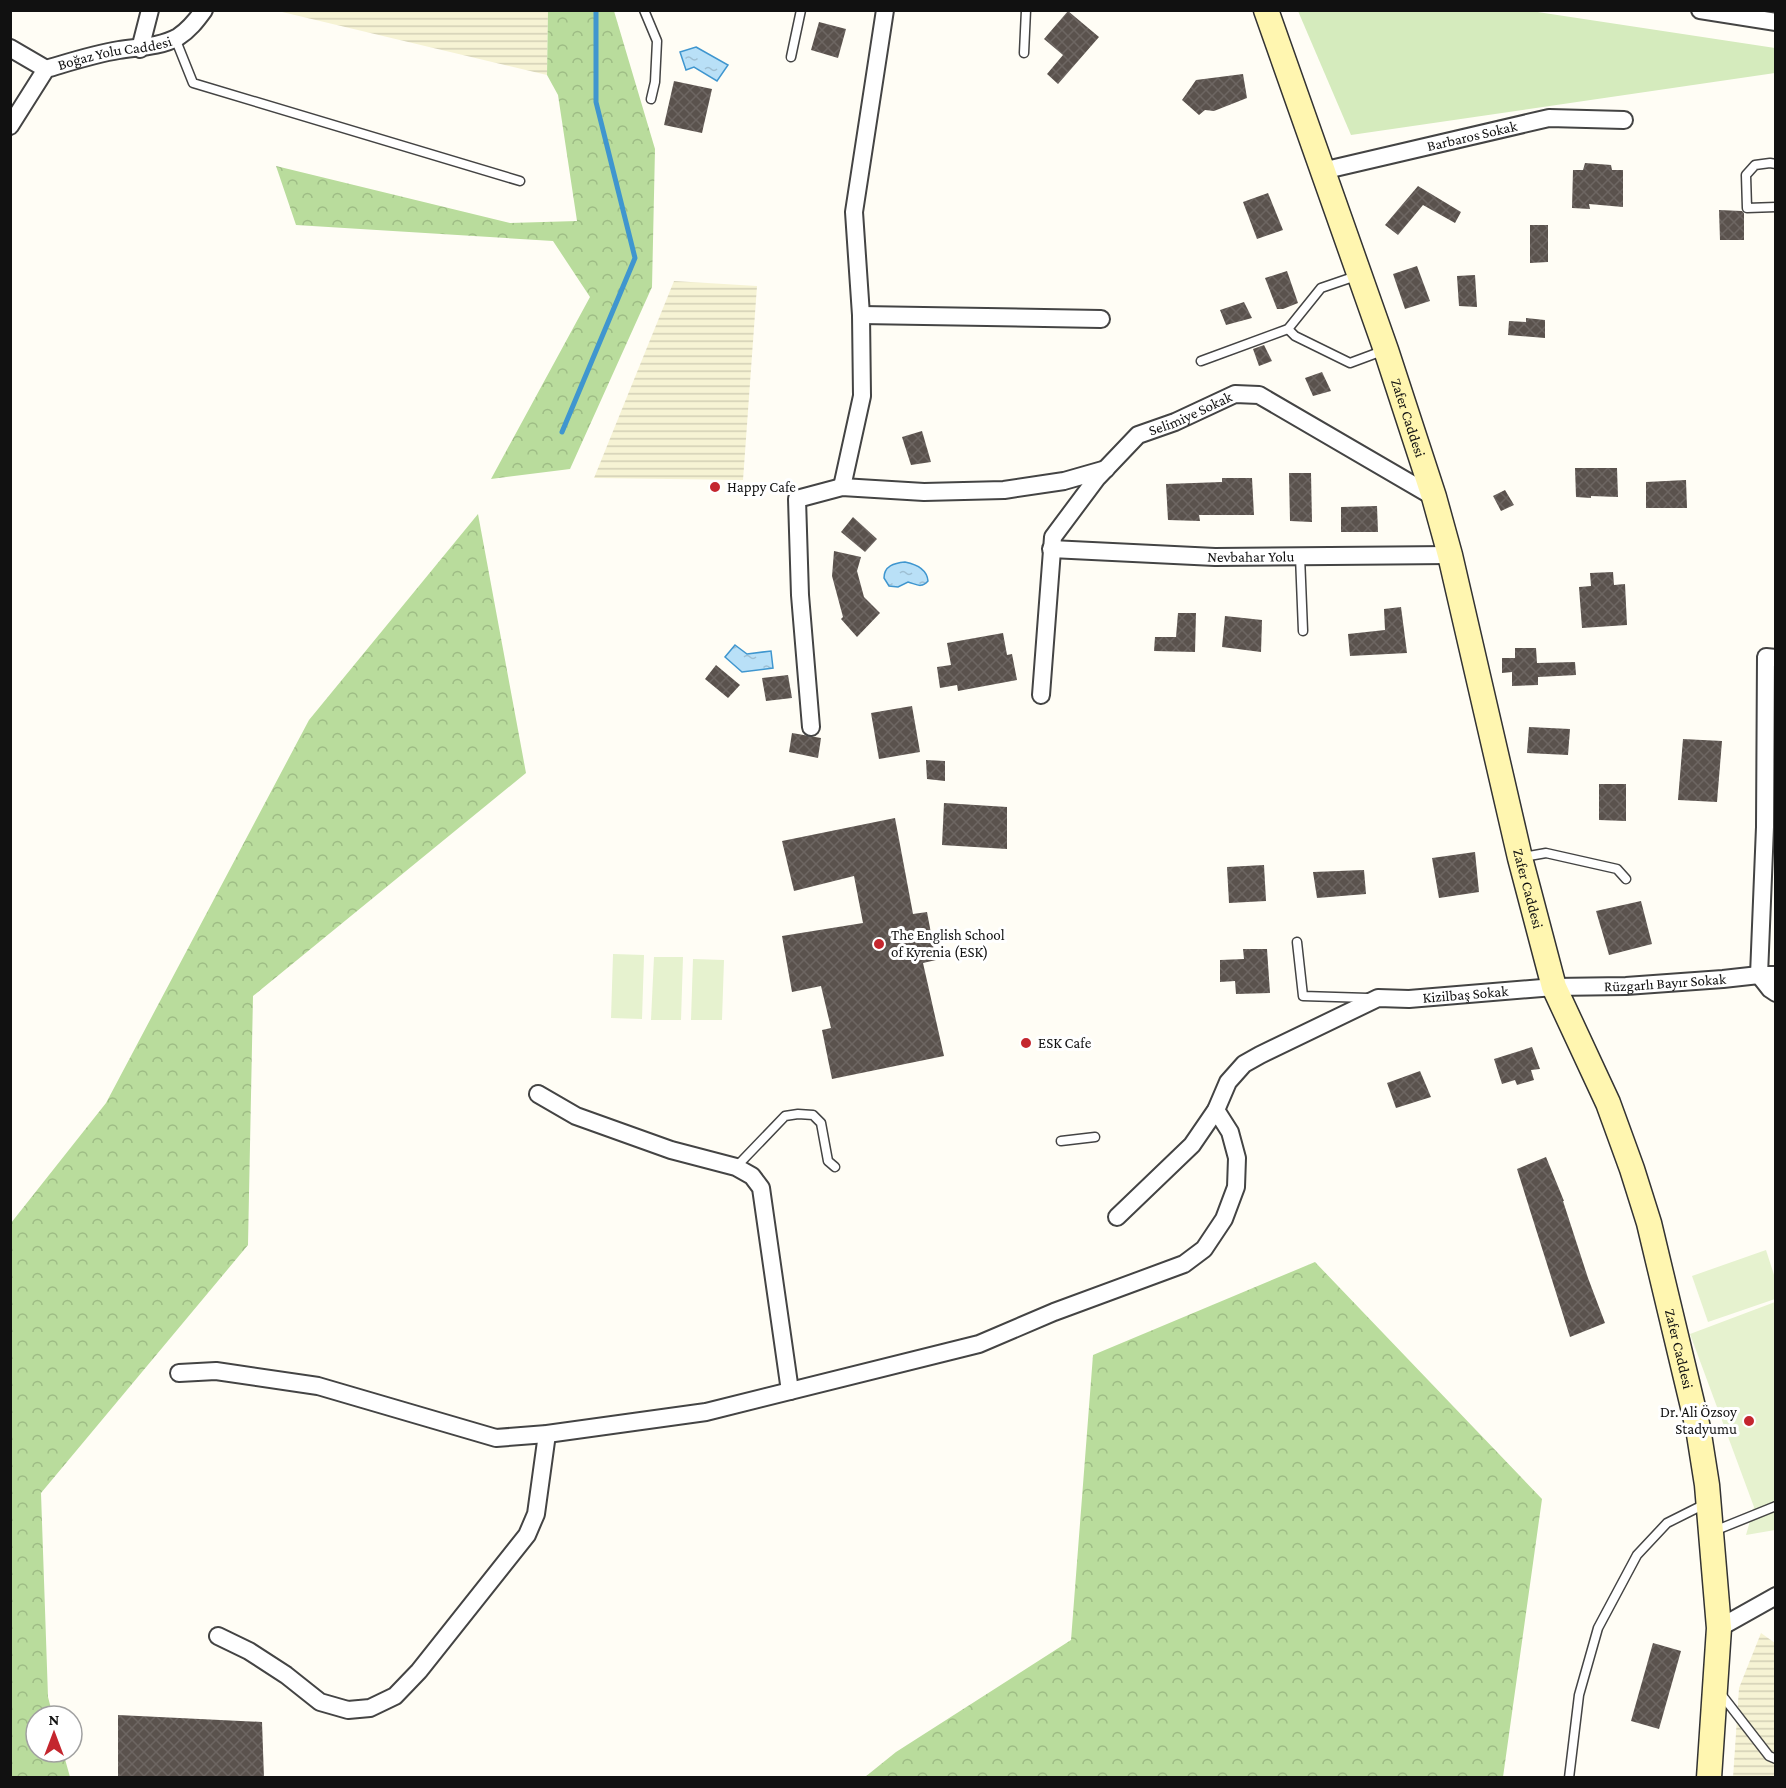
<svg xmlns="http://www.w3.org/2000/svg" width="1786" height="1788" font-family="'Crimson Pro',serif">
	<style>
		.farmland { fill: url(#farmland-rules) }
		.grass { fill: #d5ebbd }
		.forest { fill: url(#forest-crowns) }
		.pitch { fill: #e6f2cf }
		.water { fill: url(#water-ripples); stroke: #3f96cf; stroke-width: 1.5 }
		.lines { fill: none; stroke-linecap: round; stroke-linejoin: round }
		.stream { stroke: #3f96cf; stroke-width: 5 }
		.building { fill: url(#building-cross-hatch) }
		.lane-casing { stroke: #444; stroke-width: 11 }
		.street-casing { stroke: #444; stroke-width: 20 }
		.secondary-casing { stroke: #333; stroke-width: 27 }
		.lane { stroke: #fff; stroke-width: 8 }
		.street { stroke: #fff; stroke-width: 16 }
		.secondary { stroke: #fff6b0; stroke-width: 24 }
		.poi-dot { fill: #c4262e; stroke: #fff; stroke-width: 2 }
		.labels { text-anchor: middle; stroke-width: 6; stroke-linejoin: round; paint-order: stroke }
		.street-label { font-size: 15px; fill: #111; stroke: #fff }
		.poi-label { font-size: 15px; fill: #111; stroke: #fff; text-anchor: start }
	</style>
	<defs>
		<pattern id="farmland-rules" width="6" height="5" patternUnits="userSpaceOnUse" patternTransform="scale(1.5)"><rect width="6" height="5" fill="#f6f3d4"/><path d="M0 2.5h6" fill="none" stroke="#d2cfb5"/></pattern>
		<pattern id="forest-crowns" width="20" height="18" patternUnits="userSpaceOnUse" patternTransform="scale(1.5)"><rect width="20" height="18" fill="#b9dc9c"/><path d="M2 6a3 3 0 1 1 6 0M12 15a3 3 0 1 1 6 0" fill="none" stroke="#9ebc85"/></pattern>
		<pattern id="water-ripples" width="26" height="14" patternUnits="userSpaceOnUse" patternTransform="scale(1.5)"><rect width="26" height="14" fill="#b9e0f7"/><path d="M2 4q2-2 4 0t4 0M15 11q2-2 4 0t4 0" fill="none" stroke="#9ebfd3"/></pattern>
		<pattern id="building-cross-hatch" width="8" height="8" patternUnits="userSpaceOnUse" patternTransform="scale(1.5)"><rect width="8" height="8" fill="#5a524d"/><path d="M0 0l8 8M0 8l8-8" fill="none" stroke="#6d6662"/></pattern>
	</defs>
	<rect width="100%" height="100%" fill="#fffdf5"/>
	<g class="farmland">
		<path d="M278,11H548L547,75Z"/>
		<path d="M674,281L757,286L743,480L594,478Z"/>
		<path d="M1761,1633L1775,1643V1777L1733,1778L1739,1688Z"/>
	</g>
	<path class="grass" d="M1298,11H1531L1775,48V73L1351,135Z"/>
	<g class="forest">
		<path d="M548,11H614L655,149L652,287L570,469L491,479L590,297L553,241L296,225L276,166L510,223L577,221L558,95L547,75Z"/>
		<path d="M478,514L526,773L253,996L248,1245L41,1493L48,1697L53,1716H36V1752H63L70,1777H11V1223L106,1103L309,720Z"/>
		<path d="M1315,1262L1542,1499L1503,1777H865L896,1752L1071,1640L1093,1355Z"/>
	</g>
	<g class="pitch">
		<path d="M613,954L644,955L642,1019L611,1018Z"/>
		<path d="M654,957H683L681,1020H651Z"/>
		<path d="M693,959L724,960L722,1020H691Z"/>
		<path d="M1766,1250L1775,1278V1299L1708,1322L1692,1276Z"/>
		<path d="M1775,1302V1530L1746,1535L1754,1507L1690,1334Z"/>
	</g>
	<g class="water">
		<path d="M696,47L728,65L717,81L694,67L686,70L680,52Z"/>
		<path d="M905,562C915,564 927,569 928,581C921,589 916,584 908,582L898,587L889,586L884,578C884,566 894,563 905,562Z"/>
		<path d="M735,645L747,654L771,651L773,668L742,672L725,657Z"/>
	</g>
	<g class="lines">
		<path class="stream" d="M562,432L635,258L596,102V10"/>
	</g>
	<g class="building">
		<path d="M1068,11L1099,37L1058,84L1047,74L1063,55L1044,39Z"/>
		<path d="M819,22L846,29L838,58L811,50Z"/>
		<path d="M1243,74L1247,98L1214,111L1205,110L1199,115L1182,100L1196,80Z"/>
		<path d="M674,81L712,89L702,133L664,125Z"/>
		<path d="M1585,163L1611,165L1612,170H1623V207L1589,204L1590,209L1572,208L1573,170H1583Z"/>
		<path d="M1418,186L1461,212L1455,223L1423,205L1398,235L1385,225Z"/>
		<path d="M1268,193L1283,230L1257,239L1243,202Z"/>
		<path d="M1719,210L1742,211L1744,213V240H1720Z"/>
		<path d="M1530,225H1548V262L1530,263Z"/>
		<path d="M1417,266L1430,301L1405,309L1393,274Z"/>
		<path d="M1287,271L1298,303L1283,309H1277L1265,278Z"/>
		<path d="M1475,275L1477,307L1459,306L1457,276Z"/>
		<path d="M1244,302L1252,318L1226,325L1220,310Z"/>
		<path d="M1526,318L1545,320V338L1508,335L1509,321L1526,322Z"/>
		<path d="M1264,345L1272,361L1259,366L1253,349Z"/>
		<path d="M1322,372L1331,391L1313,396L1305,378Z"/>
		<path d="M922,431L931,462L911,465L902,437Z"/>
		<path d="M1575,468H1617L1618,497L1591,496V498L1576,497Z"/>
		<path d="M1289,473H1311L1312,522L1290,521Z"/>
		<path d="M1222,478H1252L1254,515H1199L1200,521L1168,520L1166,484L1222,482Z"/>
		<path d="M1686,480L1687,508H1646V482Z"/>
		<path d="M1505,490L1514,505L1501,511L1493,496Z"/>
		<path d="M1377,506L1378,532H1341V507Z"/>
		<path d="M853,517L877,539L865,552L841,532Z"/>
		<path d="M834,551L861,557L857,571L864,597L880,613L857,637L841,619L843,617L832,576Z"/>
		<path d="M1613,572L1614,585L1625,584L1627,625L1582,628L1579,587L1591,586L1590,573Z"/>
		<path d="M1401,607L1407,653L1350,656L1348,634L1385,630L1384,609Z"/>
		<path d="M1178,613H1196L1195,652L1154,651L1155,637H1176Z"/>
		<path d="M1225,616L1262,620L1261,652L1222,647Z"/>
		<path d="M1003,633L1007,655L1012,654L1017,680L958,691L957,685L940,688L937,667L951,665L947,643Z"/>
		<path d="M1515,648H1536L1537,663L1575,662L1576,675L1538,677V685L1512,686V672L1502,673V658H1515Z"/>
		<path d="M716,665L740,685L728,698L705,679Z"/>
		<path d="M788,675L792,698L766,701L762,678Z"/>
		<path d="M912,706L920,752L879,759L871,713Z"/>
		<path d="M1529,727L1570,729L1568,755L1527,753Z"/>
		<path d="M792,733L821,738L818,758L789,752Z"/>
		<path d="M1683,739L1722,741L1717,802L1678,800Z"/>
		<path d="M926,760L945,761V781L927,779Z"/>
		<path d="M1599,784H1626V821L1599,820Z"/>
		<path d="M944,803L1007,807V849L942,845Z"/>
		<path d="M895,818L913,914L927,912L936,960L923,963L944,1056L832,1079L822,1030L831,1028L821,986L792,992L782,936L863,923L854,876L794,891L782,841Z"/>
		<path d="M1475,852L1479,892L1439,898L1432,858Z"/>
		<path d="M1264,865L1266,901L1229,903L1227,867Z"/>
		<path d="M1364,870L1366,894L1317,898L1313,872Z"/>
		<path d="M1641,901L1652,944L1609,955L1596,911Z"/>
		<path d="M1243,949H1267L1270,993L1236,994L1235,981L1220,982V960L1244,959Z"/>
		<path d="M1532,1047L1540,1069L1531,1070L1534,1080L1517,1085L1515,1080L1502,1084L1494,1059Z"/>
		<path d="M1420,1071L1431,1097L1396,1108L1387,1083Z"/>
		<path d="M1546,1157L1564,1201H1563L1588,1278L1605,1323L1570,1337L1517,1169Z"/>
		<path d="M1653,1643L1681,1651L1659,1729L1631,1721Z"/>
		<path d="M118,1715L262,1722L264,1778H118Z"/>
	</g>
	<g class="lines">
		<g class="lane-casing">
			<g id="lane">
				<path d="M644,10L657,41L655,82L651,99"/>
				<path d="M175,38L193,83L520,181"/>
				<path d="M1024,53L1026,10"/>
				<path d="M791,57L801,10"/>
				<path d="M1776,164L1770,163L1755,165L1746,175L1747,208L1776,207"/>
				<path d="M1288,329L1295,336L1350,363L1385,350"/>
				<path d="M1201,361L1288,329L1321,288L1359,275"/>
				<path d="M1300,556L1303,631"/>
				<path d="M1523,857L1546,853L1617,869L1626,879"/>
				<path d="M1297,942L1303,996L1368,998"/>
				<path d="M1061,1141L1095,1137"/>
				<path d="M736,1167L785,1116L798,1114L813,1115L821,1123L828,1161L835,1167"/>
				<path d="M1714,1531L1776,1506"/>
				<path d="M1721,1694L1769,1756L1776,1759"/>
				<path d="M1569,1778L1579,1695L1598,1628L1637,1555L1667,1523L1705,1504"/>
			</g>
		</g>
		<g class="street-casing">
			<g id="street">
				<path d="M1700,10L1776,22"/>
				<path d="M10,48L46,69"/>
				<path d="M140,49L150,10"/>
				<path id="s1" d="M10,126L46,69C70,62 94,54 119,50C138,47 160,47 178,37C189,30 196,21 204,10"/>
				<path id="s2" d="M1322,171L1549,118L1624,120"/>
				<path d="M861,315L1101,319"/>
				<path d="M842,487L862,396L861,315L854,212L885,10"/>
				<path id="s3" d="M1051,549L1215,557L1450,555"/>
				<path d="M1776,658L1766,657L1765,827L1759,975L1770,989L1776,993"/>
				<path id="s4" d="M1041,695L1053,537L1097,478L1138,435L1175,422L1235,394L1259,395L1434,497"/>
				<path d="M811,727L800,595L797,499L842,487L924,492L1004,490L1064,481L1106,469"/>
				<path d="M538,1094L576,1116L671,1150L736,1167L752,1176L761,1188L790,1391"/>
				<path id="s5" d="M1117,1217L1192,1145L1216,1110L1228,1082L1244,1064L1260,1055L1378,998L1409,999L1554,987L1626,986L1723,979L1759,975H1776"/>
				<path d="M179,1373L216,1371L318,1386L496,1438L547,1434L706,1412L979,1344L1054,1312L1184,1264L1204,1249L1224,1219L1236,1187L1237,1158L1230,1132L1216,1110"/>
				<path d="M1719,1628L1776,1596"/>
				<path d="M218,1636L249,1651L286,1675L320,1702L348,1710L370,1708L395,1696L419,1671L527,1535L536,1514L547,1434"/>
			</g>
		</g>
		<g class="secondary-casing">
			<g id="secondary">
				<path id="s6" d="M1266,10L1386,350L1434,497L1450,555L1520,858L1554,987L1608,1103L1632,1169L1649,1223L1698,1428L1707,1485L1719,1628L1709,1778"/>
			</g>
		</g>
		<use href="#lane" class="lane"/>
		<use href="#street" class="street"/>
		<use href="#secondary" class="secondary"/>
	</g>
	<g class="poi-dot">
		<circle cx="715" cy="487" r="6"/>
		<circle cx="879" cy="944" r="6"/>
		<circle cx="1026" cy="1043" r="6"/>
		<circle cx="1749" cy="1421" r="6"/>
	</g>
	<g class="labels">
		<g class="street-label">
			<text dy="5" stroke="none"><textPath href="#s1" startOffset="138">Boğaz Yolu Caddesi</textPath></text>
			<text dy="5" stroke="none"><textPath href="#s2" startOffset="154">Barbaros Sokak</textPath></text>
			<text dy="5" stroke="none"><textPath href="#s4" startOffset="348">Selimiye Sokak</textPath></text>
			<text dy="5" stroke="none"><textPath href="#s6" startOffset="432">Zafer Caddesi</textPath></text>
			<text dy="5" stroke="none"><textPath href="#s3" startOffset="200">Nevbahar Yolu</textPath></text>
			<text dy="5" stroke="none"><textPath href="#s6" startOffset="918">Zafer Caddesi</textPath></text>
			<text dy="5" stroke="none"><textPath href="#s5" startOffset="638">Rüzgarlı Bayır Sokak</textPath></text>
			<text dy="5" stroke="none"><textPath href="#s5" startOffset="438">Kizilbaş Sokak</textPath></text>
			<text dy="5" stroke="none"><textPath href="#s6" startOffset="1404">Zafer Caddesi</textPath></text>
		</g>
		<g class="poi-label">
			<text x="727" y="492">Happy Cafe</text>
			<text x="891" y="940">The English School<tspan x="891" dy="17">of Kyrenia (ESK)</tspan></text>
			<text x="1038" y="1048">ESK Cafe</text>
			<text x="1737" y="1417" text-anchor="end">Dr. Ali Özsoy<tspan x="1737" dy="17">Stadyumu</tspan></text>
		</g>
	</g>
	<rect width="1786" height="1788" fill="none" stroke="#111111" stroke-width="24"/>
	<g transform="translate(54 1734)"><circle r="28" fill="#ffffff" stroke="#a0a0a0" stroke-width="1.5"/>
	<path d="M0-4.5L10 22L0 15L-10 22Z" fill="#c4262e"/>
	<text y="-9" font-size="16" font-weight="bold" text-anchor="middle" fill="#111111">N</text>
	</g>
</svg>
